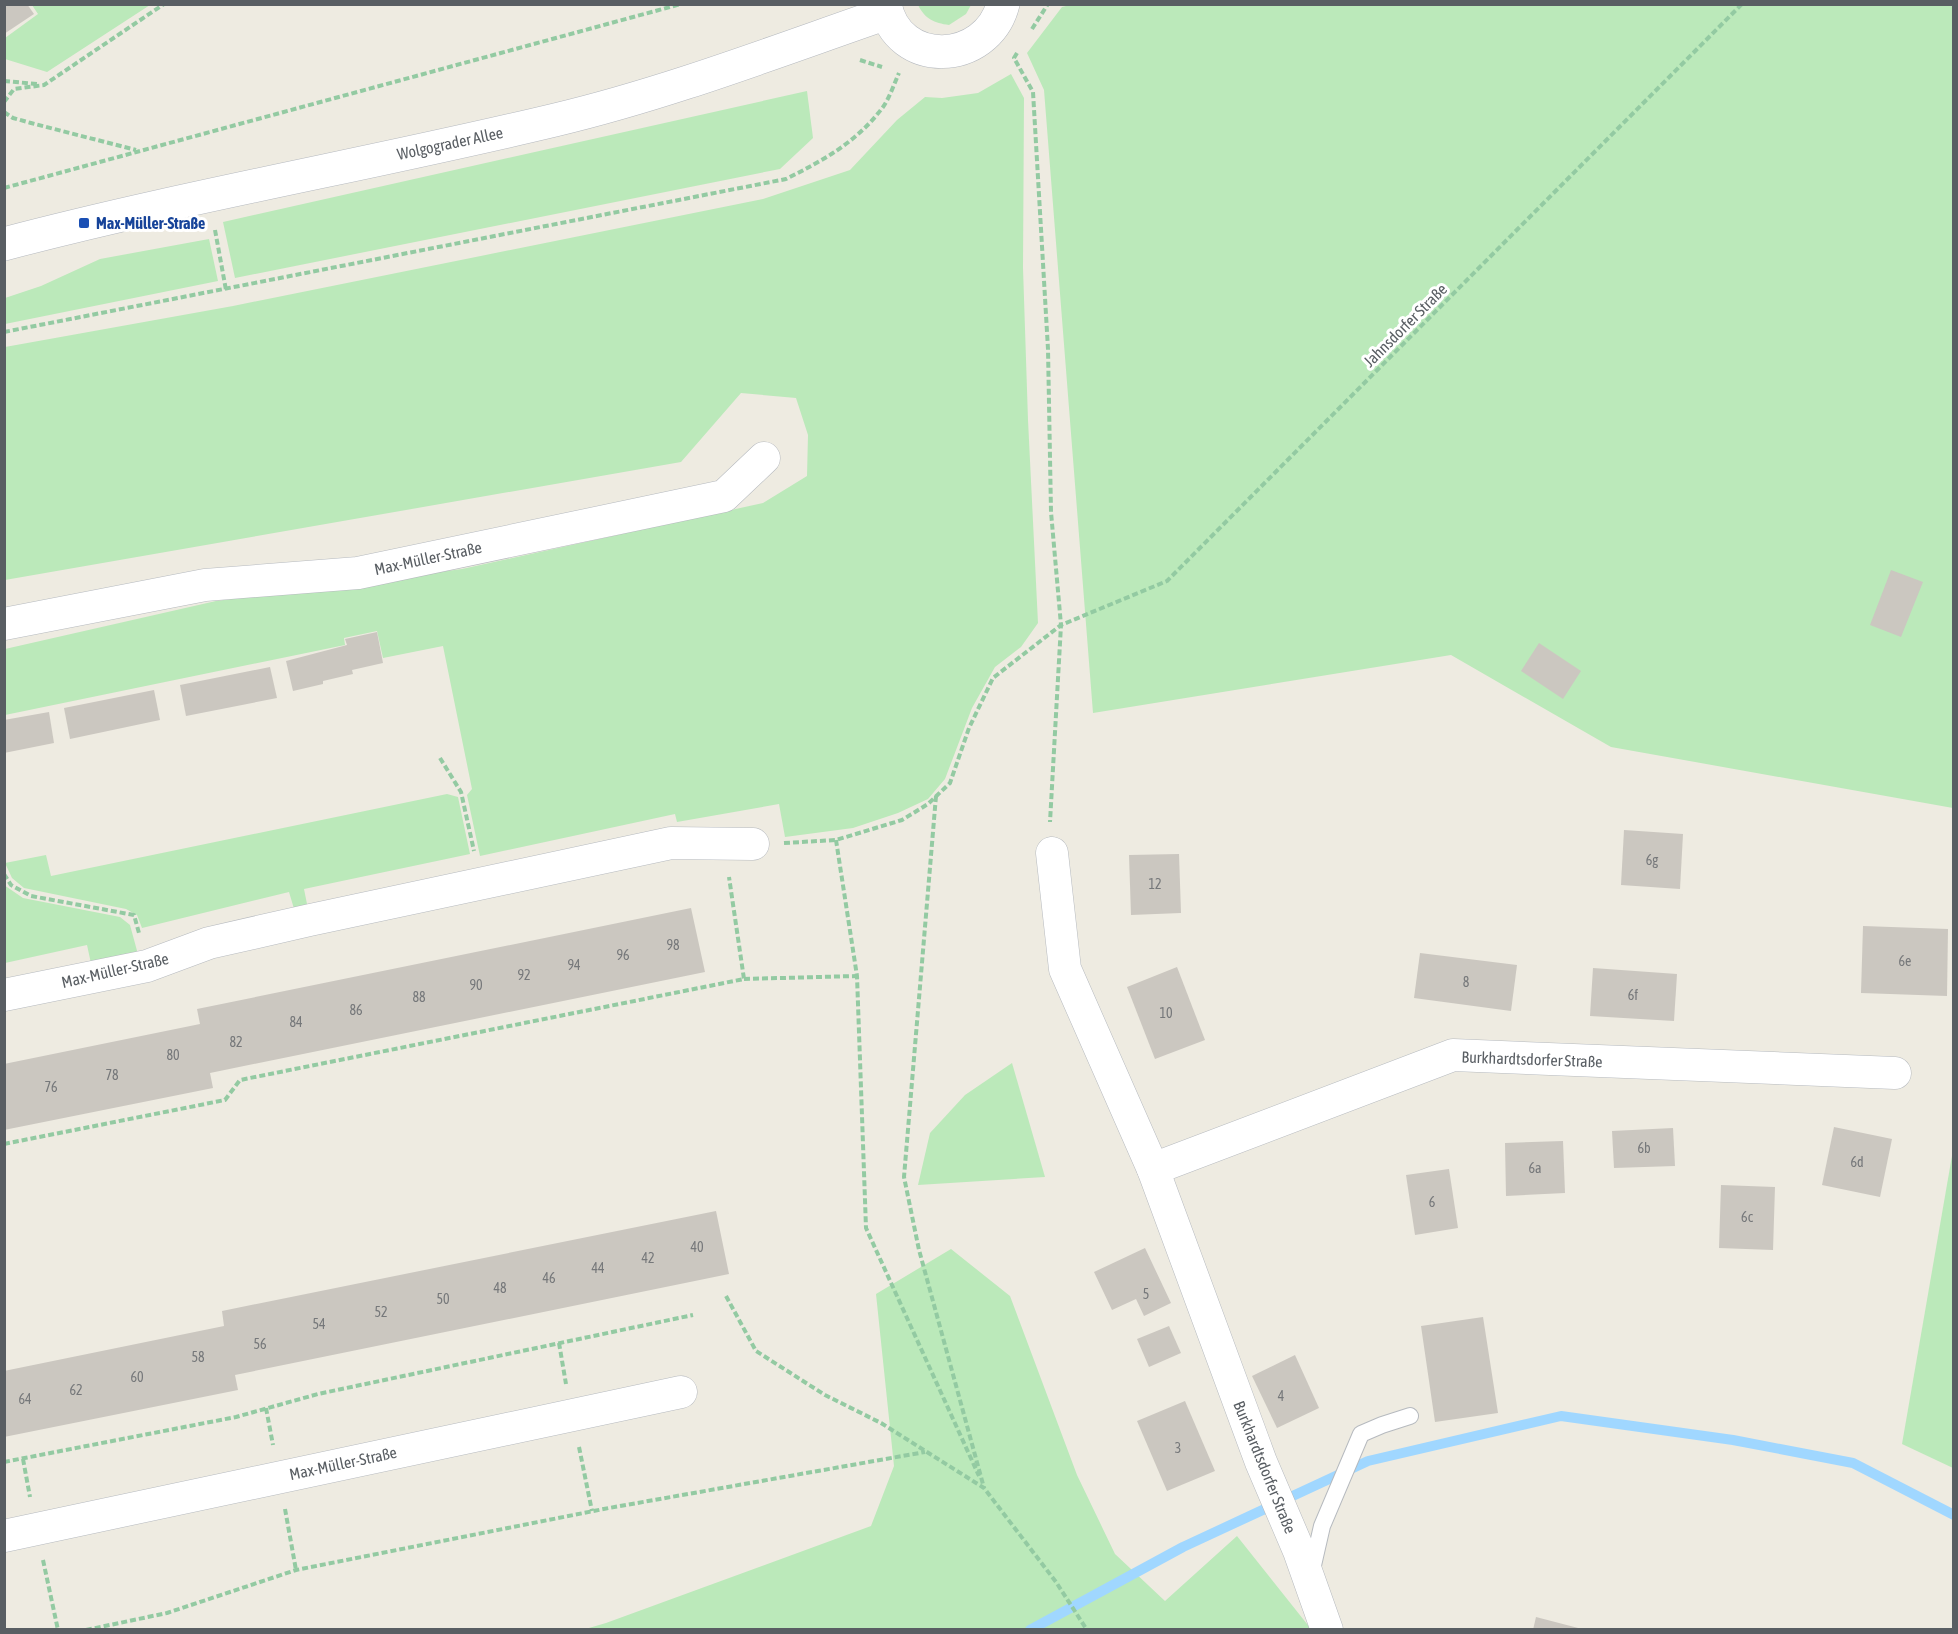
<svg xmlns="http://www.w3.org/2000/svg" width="1958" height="1634" font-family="'Asap Condensed',sans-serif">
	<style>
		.green { fill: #bbe9ba }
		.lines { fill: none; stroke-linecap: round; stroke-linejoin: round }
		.stream { stroke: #a0d7ff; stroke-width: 10 }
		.building { fill: #cbc7c0 }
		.lane-casing { stroke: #b6babf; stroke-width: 18 }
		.street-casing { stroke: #b6babf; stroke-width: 33 }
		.secondary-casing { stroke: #b5b9bf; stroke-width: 34 }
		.path { stroke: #93caa2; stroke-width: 4; stroke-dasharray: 6 3; stroke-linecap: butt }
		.lane { stroke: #fff; stroke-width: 16 }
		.street { stroke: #fff; stroke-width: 32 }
		.secondary { stroke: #fff; stroke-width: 33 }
		.transit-dot { fill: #1a4fb4; stroke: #fff; stroke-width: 2 }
		.labels { text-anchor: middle; stroke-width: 6; stroke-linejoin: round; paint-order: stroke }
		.number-label { font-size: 14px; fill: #76787a }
		.street-label { font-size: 16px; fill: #595e63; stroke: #fff }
		.transit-label { font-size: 16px; font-weight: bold; fill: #164399; stroke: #fff; text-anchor: start }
	</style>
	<rect width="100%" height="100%" fill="#eeebe1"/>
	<g class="green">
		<path d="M32,5H150L47,72L5,59V38L38,14Z"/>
		<path d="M918,5H971L966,14L949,25C934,23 925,19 918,5Z"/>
		<path d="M1070,5H1953V808L1611,747L1451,655L1093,713L1044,90L1027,53L1062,7Z"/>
		<path d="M1011,74L1024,98L1023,268L1028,420L1038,623L1021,647L995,667L972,708L945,779L928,799L898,813L853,828L785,837L779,804L677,822L675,814L480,856L467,795L472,789L443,646L383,658L377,631L344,638L345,645L5,715V649L216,601L462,569L763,503L807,476L808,435L796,398L741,393L681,462L5,580V347L233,306L763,199L850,170L897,120L925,97L942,98L978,93Z"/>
		<path d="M807,91L813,138L780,169L235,278L223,222Z"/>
		<path d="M209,239L218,281L5,324V298L41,286L100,259Z"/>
		<path d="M447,794L458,797L470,854L304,889L308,909L295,912L289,892L142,928L137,915L126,909L24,888L12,878L5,863L46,855L51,876Z"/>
		<path d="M4,885L23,898L120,917L130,925L139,958L92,968L87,945L5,963Z"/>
		<path d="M1012,1063L1045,1177L918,1185L930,1133L965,1095Z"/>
		<path d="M1953,1150L1954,1468H1953L1902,1444Z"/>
		<path d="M951,1249L1010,1296L1077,1475L1115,1554L1165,1601L1237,1536L1311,1629L582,1630L606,1623L871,1526L894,1466L876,1294Z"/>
	</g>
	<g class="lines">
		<path class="stream" d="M1030,1630L1183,1547L1368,1461L1561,1416L1733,1440L1853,1463L1954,1515"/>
	</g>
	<g class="building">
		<path d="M4,4H27L34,14L4,34Z"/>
		<path d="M1891,570L1923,582L1901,637L1870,625Z"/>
		<path d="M377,632L383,663L352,670L353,674L323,681V684L293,691L286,661L347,645L345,639Z"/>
		<path d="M1539,643L1581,671L1563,699L1521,671Z"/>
		<path d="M270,667L277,698L186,716L180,685Z"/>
		<path d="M154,690L160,720L70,739L64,708Z"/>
		<path d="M49,712L54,743L4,753V720Z"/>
		<path d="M1624,830L1683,834L1680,889L1621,885Z"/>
		<path d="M1179,854L1181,913L1131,915L1129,855Z"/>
		<path d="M691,908L705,972L210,1073L213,1088L4,1130V1064L200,1024L197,1009Z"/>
		<path d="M1863,926L1948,929L1947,996L1861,993Z"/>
		<path d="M1420,953L1517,965L1511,1011L1414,998Z"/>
		<path d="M1177,967L1205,1040L1155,1059L1127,987Z"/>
		<path d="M1593,968L1677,974L1674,1021L1590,1016Z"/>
		<path d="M1834,1127L1892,1139L1880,1197L1822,1185Z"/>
		<path d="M1673,1128L1675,1166L1614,1168L1612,1131Z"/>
		<path d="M1563,1141L1565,1193L1506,1196L1505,1143Z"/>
		<path d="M1449,1169L1458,1228L1415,1235L1406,1175Z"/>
		<path d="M1721,1185L1775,1187L1773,1250L1719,1248Z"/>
		<path d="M716,1211L729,1274L235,1375L238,1390L4,1437V1371L224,1326L222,1311Z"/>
		<path d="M1145,1248L1171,1303L1144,1316L1136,1299L1112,1310L1094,1272Z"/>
		<path d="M1483,1317L1498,1413L1435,1422L1421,1326Z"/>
		<path d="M1169,1326L1181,1353L1149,1367L1137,1339Z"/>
		<path d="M1295,1355L1319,1408L1277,1428L1252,1376Z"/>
		<path d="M1185,1401L1215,1471L1167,1491L1137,1421Z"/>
		<path d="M1536,1617L1582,1629V1630H1533Z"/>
	</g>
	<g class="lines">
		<g class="lane-casing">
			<path id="lane" d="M1311,1574L1322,1526L1361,1434L1382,1425L1410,1416"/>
		</g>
		<g class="street-casing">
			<g id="street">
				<path d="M4,624L205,585L358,573L724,496L764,458"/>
				<path d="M1052,853L1065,969L1153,1169L1261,1462L1299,1551L1327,1630"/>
				<path d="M4,995L147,966L209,943L310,920L671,843L753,844"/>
				<path d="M1153,1169L1453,1055L1895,1073"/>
				<path d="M4,1536L681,1392"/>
			</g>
		</g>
		<g class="secondary-casing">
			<g id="secondary">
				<path d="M885,4C897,69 987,66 1003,4"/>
				<path d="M4,244C186,196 372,164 555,120C668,93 777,51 887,13"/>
			</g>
		</g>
		<g class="path">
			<path d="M1032,29L1048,4"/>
			<path d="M1017,53L1014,58L1033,92L1048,349L1051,512L1061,625L1050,822"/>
			<path d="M860,60L882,67"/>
			<path d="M4,81L37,84"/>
			<path d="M4,102L14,89L44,85L164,4"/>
			<path d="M4,112L13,118L31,123L136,150"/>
			<path d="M4,188L681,4"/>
			<path d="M215,230L226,290"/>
			<path d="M4,332L786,179C824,160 857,142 883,107C890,97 894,84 899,73"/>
			<path d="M440,758L461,792L474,851"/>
			<path d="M936,796L904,1177L919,1250L984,1488"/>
			<path d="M836,840L857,976L866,1228L979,1476"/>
			<path d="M784,843L836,840L902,820L928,804L950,783L969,728L993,678L1061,625L1167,581L1742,4"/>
			<path d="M4,874L11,885L31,896L134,915L139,933"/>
			<path d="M744,979L857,976"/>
			<path d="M4,1144L225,1100L240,1080L744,979L729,877"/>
			<path d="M726,1296L756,1351L825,1395L881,1423L984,1488L1056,1582L1087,1630"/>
			<path d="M559,1343L566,1384"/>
			<path d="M266,1408L273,1445"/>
			<path d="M579,1447L592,1511"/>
			<path d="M23,1459L30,1497"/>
			<path d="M4,1462L236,1417L318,1394L693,1315"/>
			<path d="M285,1509L296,1570"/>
			<path d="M43,1560L58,1630"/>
			<path d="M86,1630L167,1613L296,1570L609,1508L925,1452"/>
		</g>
		<use href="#lane" class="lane"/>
		<use href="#street" class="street"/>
		<use href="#secondary" class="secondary"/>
	</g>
	<rect class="transit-dot" x="78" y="217" width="12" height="12" rx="3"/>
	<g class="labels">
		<g class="number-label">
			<text x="1652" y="865">6g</text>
			<text x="1155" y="889">12</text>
			<text x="673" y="950">98</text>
			<text x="623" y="960">96</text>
			<text x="1905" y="966">6e</text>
			<text x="574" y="970">94</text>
			<text x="524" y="980">92</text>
			<text x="1466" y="987">8</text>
			<text x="476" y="990">90</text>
			<text x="1633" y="1000">6f</text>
			<text x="419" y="1002">88</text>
			<text x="356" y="1015">86</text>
			<text x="1166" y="1018">10</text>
			<text x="296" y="1027">84</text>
			<text x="236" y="1047">82</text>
			<text x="173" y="1060">80</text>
			<text x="112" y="1080">78</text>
			<text x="51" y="1092">76</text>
			<text x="1644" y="1153">6b</text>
			<text x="1857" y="1167">6d</text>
			<text x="1535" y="1173">6a</text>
			<text x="1432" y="1207">6</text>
			<text x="1747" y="1222">6c</text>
			<text x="697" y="1252">40</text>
			<text x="648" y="1263">42</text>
			<text x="598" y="1273">44</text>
			<text x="549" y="1283">46</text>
			<text x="500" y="1293">48</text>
			<text x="1146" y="1299">5</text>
			<text x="443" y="1304">50</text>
			<text x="381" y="1317">52</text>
			<text x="319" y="1329">54</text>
			<text x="260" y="1349">56</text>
			<text x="198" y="1362">58</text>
			<text x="137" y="1382">60</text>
			<text x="76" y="1395">62</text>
			<text x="1281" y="1401">4</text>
			<text x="25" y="1404">64</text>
			<text x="1178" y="1453">3</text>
		</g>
		<g class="street-label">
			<text transform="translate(450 143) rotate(-12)" y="6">Wolgograder Allee</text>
			<text transform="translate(1405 325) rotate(-45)" y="6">Jahnsdorfer Straße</text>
			<text transform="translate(428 558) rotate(-12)" y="6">Max-Müller-Straße</text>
			<text transform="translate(115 970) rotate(-13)" y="6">Max-Müller-Straße</text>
			<text transform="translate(1532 1059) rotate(2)" y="6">Burkhardtsdorfer Straße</text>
			<text transform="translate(343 1463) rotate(-12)" y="6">Max-Müller-Straße</text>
			<text transform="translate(1265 1467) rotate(68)" y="6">Burkhardtsdorfer Straße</text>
		</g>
		<g class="transit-label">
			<text x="96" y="229">Max-Müller-Straße</text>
		</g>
	</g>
	<rect width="1958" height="1634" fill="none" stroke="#595e63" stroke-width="12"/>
</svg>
